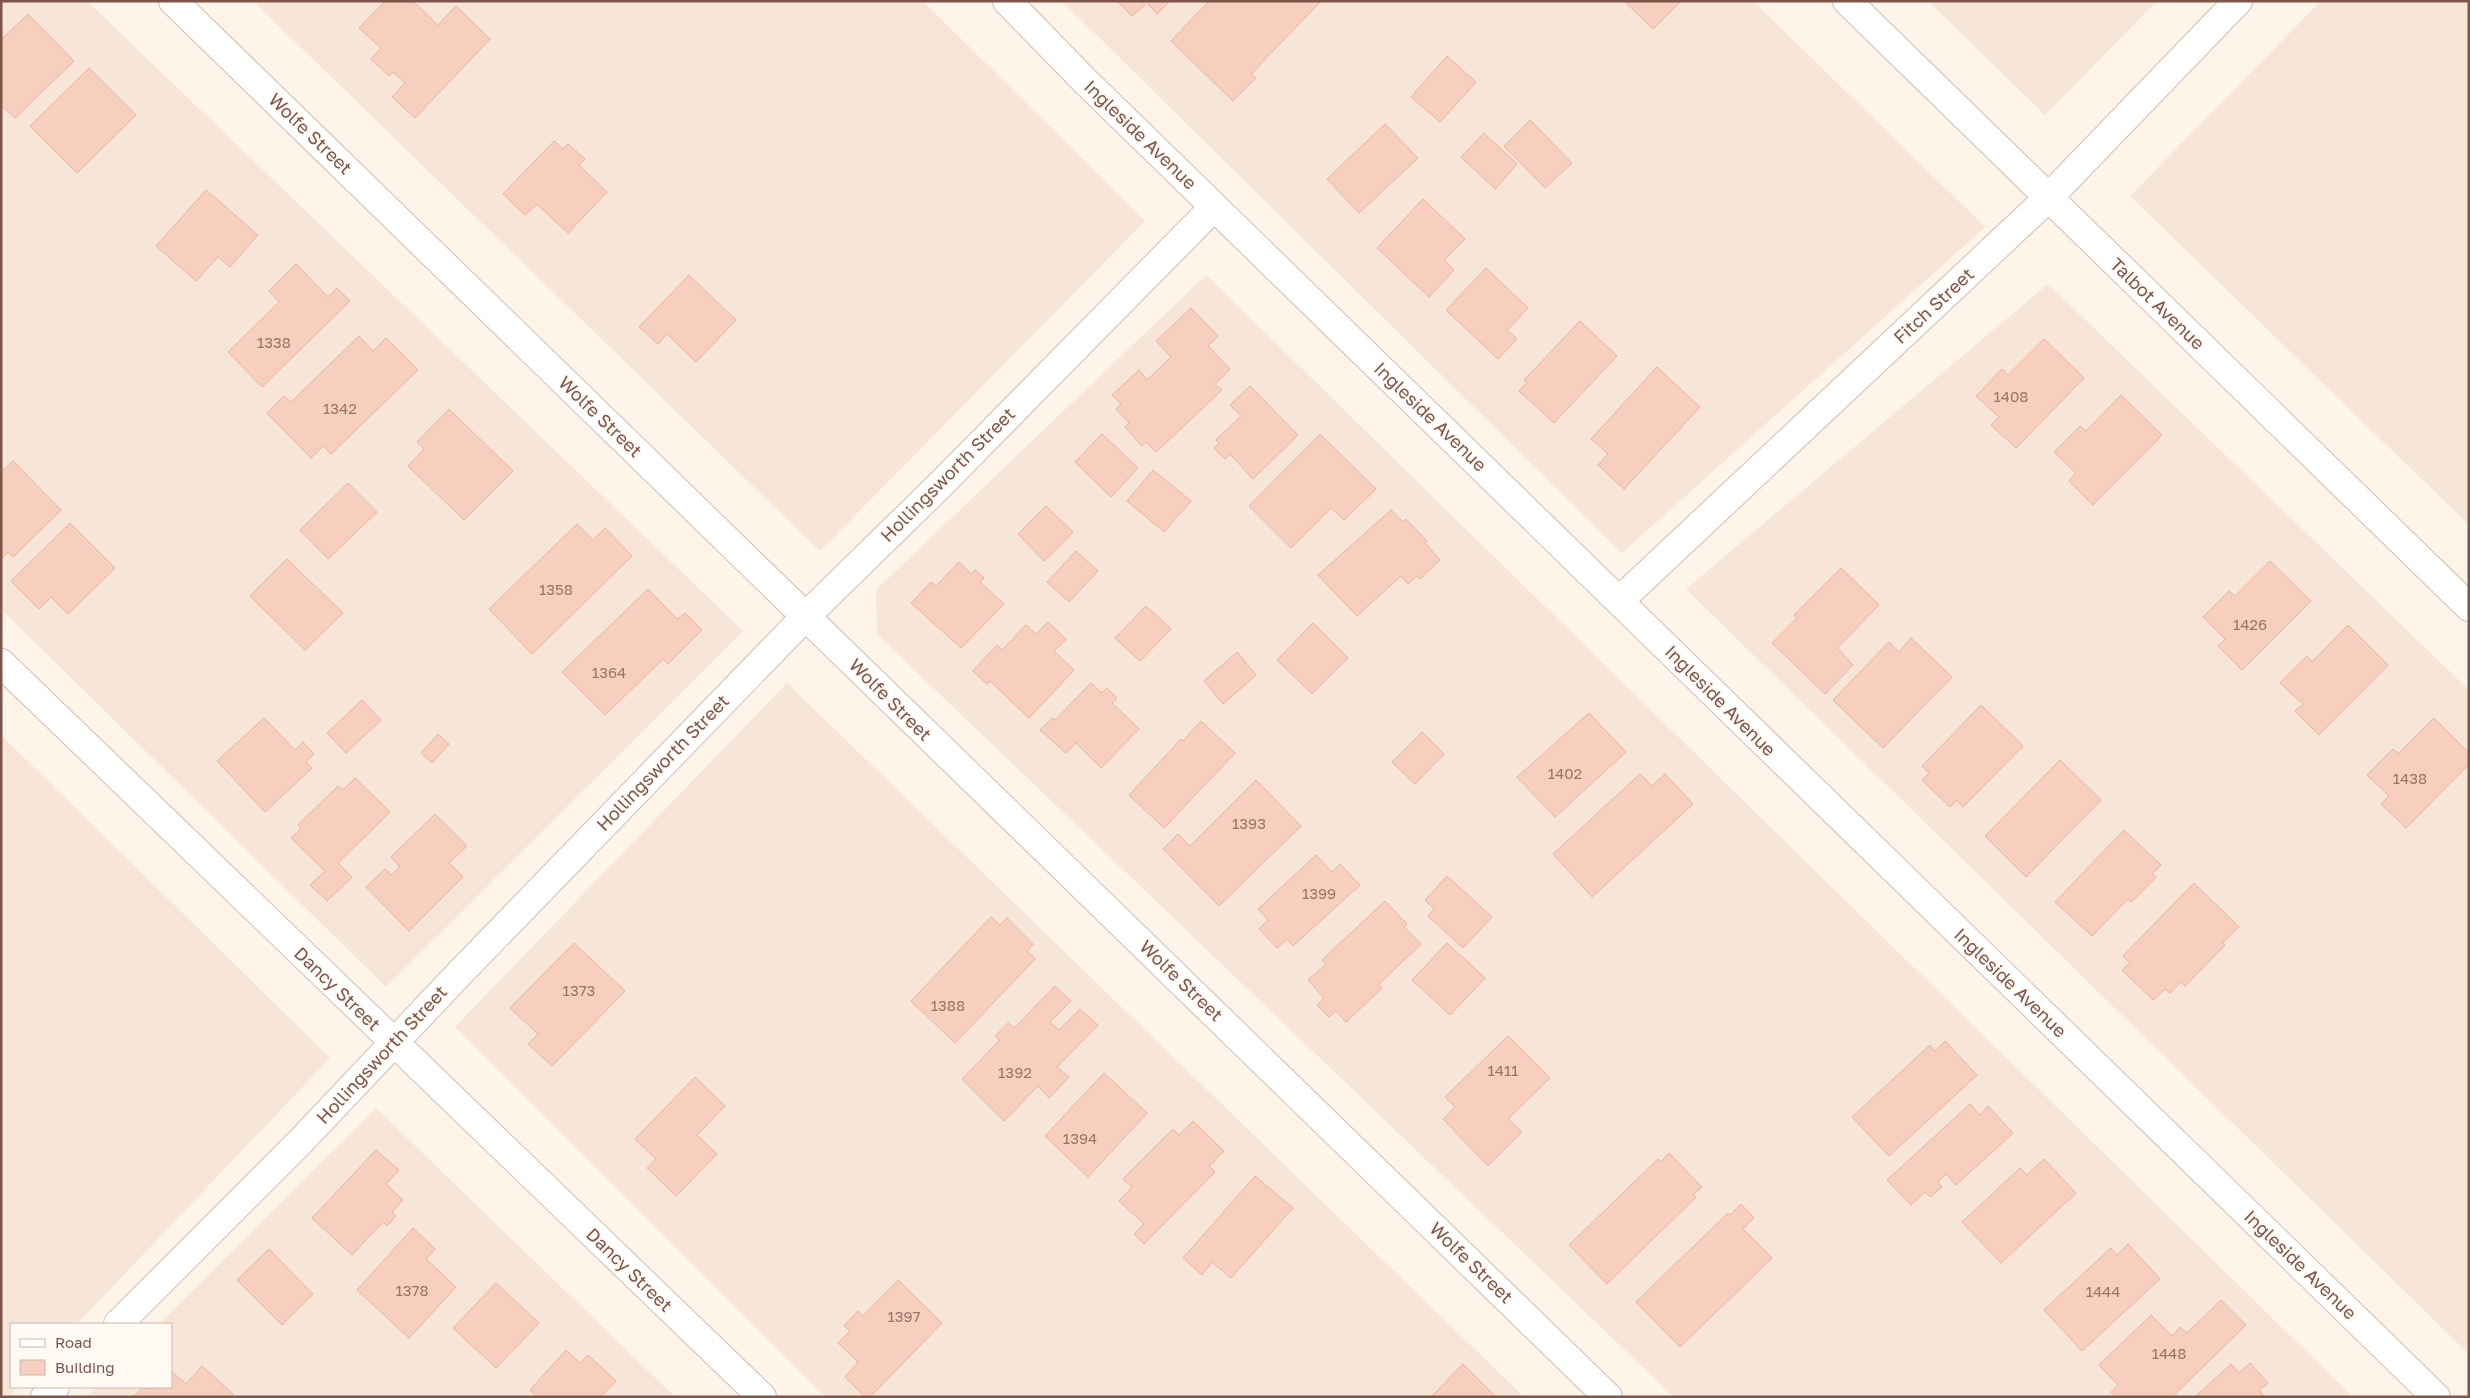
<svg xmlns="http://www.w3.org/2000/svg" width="2470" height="1398" font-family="'Golos Text',sans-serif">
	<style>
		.residential { fill: #f7e5d8 }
		.building { fill: #f7cfbf; stroke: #ebb29d }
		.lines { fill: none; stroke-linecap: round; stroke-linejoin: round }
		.minor-casing { stroke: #d5bdb0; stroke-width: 30 }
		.minor { stroke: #fff; stroke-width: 28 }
		.labels { text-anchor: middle; stroke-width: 4; stroke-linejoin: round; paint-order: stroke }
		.number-label { font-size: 15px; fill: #9c7466 }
		.street-label { font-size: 18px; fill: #7e5649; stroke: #fff9f3 }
	</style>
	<rect width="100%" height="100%" fill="#fef4ea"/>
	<g class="residential">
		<path d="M1,1H87L743,631L386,987L1,609Z"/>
		<path d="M253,1H923L1145,221L820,551Z"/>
		<path d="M1062,1H1753L1985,227L1622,553Z"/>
		<path d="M1928,1H2157L2045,115Z"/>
		<path d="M2321,1H2469V525L2130,196Z"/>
		<path d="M1206,275L2353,1397H1674L877,634L876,590Z"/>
		<path d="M2048,284L2469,690V1354L1686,589Z"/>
		<path d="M787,683L1524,1397H825L455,1027Z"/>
		<path d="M1,735L330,1058L77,1324H11V1387H18L11,1395H1Z"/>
		<path d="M376,1108L675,1397H86L96,1387H171V1324H159Z"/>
	</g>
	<g class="building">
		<path d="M385,1H413L438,25L456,6L490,39L415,118L392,97L405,83L393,72L389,76L371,59L381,48L359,28Z"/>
		<path d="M1117,1H1141L1145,5L1132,16Z"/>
		<path d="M1145,1H1170L1157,14Z"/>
		<path d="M1209,1H1321L1251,74L1256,78L1233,101L1171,41Z"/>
		<path d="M1624,1H1681L1653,29Z"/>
		<path d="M28,14L74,61L15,118L1,105V40Z"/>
		<path d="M1447,56L1476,82L1440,122L1411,97Z"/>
		<path d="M89,68L136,115L77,173L30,126Z"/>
		<path d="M1530,120L1572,163L1545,188L1504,146Z"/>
		<path d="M1385,124L1418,158L1359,213L1327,179Z"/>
		<path d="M1484,133L1517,164L1495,189L1461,157Z"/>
		<path d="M554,141L563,149L568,144L585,159L579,165L607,192L568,233L537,204L525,215L503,194Z"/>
		<path d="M206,190L258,235L230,267L218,257L196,281L156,246Z"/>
		<path d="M1423,199L1465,239L1444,260L1454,270L1429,297L1377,248Z"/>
		<path d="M296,264L328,297L337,288L350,301L262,387L228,352L279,302L269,291Z"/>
		<path d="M1486,268L1528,308L1507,330L1517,339L1498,359L1446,310Z"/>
		<path d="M689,275L736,320L696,362L667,334L658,344L639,327Z"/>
		<path d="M1191,308L1218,336L1208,346L1230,369L1215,384L1222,390L1156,452L1146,442L1142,446L1125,427L1129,423L1116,409L1121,404L1112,395L1139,370L1147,380L1171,357L1156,341Z"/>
		<path d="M1580,321L1617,356L1554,423L1519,391L1527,382L1524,380Z"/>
		<path d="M359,336L373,351L386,338L418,370L331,454L323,446L311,458L267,413L284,396L291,402Z"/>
		<path d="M2044,339L2084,378L2016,448L1991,425L1999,417L1976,396L2002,369L2008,375Z"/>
		<path d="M1657,367L1700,407L1624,489L1598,465L1608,454L1591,439Z"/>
		<path d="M1250,386L1298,435L1253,479L1230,454L1225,459L1214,448L1219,443L1216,440L1241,416L1230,405Z"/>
		<path d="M2121,395L2162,435L2093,505L2069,481L2076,473L2054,452L2080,426L2086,431Z"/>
		<path d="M449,409L513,471L464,520L408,466L424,449L417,442Z"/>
		<path d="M1102,434L1138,468L1111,497L1075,462Z"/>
		<path d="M1320,434L1376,489L1344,520L1331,508L1291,548L1249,506Z"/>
		<path d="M13,461L61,510L13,557L8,552L1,559V472Z"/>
		<path d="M1153,470L1191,501L1164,532L1127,501Z"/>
		<path d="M348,483L377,512L328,559L300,530Z"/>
		<path d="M1046,506L1073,532L1044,561L1018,534Z"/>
		<path d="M1391,510L1403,522L1406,519L1427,541L1425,543L1440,560L1420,579L1417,576L1408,584L1401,576L1357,616L1318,575Z"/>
		<path d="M70,523L115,568L68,614L51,597L39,609L11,581Z"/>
		<path d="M577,524L593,540L605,528L632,556L532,654L489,609Z"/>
		<path d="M1076,551L1098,571L1069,602L1047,582Z"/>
		<path d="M287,559L343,613L305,650L250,596Z"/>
		<path d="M2270,561L2311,601L2242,670L2218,646L2225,639L2203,617L2229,591L2235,596Z"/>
		<path d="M959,562L971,574L975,570L984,578L980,582L1004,604L961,648L911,603L931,582L936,586Z"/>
		<path d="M1841,568L1879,605L1837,648L1853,665L1825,694L1772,643L1797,618L1794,615Z"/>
		<path d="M648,589L677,619L685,613L702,630L668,664L663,659L605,715L562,672Z"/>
		<path d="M1146,606L1171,629L1140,661L1115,638Z"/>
		<path d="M1048,622L1066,639L1054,651L1074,670L1029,718L990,681L987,684L973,671L997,645L1002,650L1026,625L1036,634Z"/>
		<path d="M1313,623L1348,658L1312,694L1277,660Z"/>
		<path d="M2348,625L2388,665L2319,735L2295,711L2303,704L2280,683L2307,656L2312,662Z"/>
		<path d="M1911,638L1952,677L1883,748L1833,700L1889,642L1899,652Z"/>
		<path d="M1237,652L1256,675L1223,704L1204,681Z"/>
		<path d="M1091,683L1102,693L1107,688L1117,698L1112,703L1139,729L1101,768L1076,743L1066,753L1040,730L1052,718L1055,720Z"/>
		<path d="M362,700L381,720L346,753L327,733Z"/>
		<path d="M1981,705L2023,746L1963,807L1957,800L1950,807L1922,780L1929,773L1922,766Z"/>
		<path d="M1589,713L1626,752L1555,817L1517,777Z"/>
		<path d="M264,718L295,750L303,742L314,754L306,762L312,768L265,812L217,761Z"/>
		<path d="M2434,718L2469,753V764L2406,828L2381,804L2389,796L2367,775L2393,749L2398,754Z"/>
		<path d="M1201,721L1235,753L1164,828L1129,795L1181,739L1183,741Z"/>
		<path d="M1422,732L1444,754L1415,784L1392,762Z"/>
		<path d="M438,734L449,744L432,763L421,753Z"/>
		<path d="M2060,760L2101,800L2026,877L1985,836Z"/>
		<path d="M1640,774L1652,786L1665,774L1693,804L1592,897L1553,854Z"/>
		<path d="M355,778L390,812L338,863L352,877L327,901L310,885L325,871L291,838L301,828L298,825L338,786L343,790Z"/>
		<path d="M1256,780L1301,826L1219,906L1163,849L1178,834L1190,846Z"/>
		<path d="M435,814L467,846L449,863L463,877L409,931L366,887L385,869L391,875L400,867L391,857Z"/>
		<path d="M2124,830L2161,865L2152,874L2156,877L2131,902L2128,899L2092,936L2055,902Z"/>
		<path d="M1316,855L1332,872L1340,864L1360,885L1293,946L1287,939L1277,948L1259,929L1268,920L1258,909Z"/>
		<path d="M1447,876L1492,917L1463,948L1428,916L1434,909L1425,900Z"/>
		<path d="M2194,883L2239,927L2222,943L2225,945L2185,986L2181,982L2170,993L2165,989L2153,1000L2122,970L2130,963L2123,956Z"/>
		<path d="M1385,901L1407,924L1404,927L1421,944L1378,985L1382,988L1346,1022L1336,1011L1329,1017L1317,1005L1324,998L1308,980L1326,964L1322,960Z"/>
		<path d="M991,917L1000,925L1007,918L1033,944L1027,951L1035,959L955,1043L911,1001Z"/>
		<path d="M574,943L625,991L552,1066L528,1044L538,1034L510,1008Z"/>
		<path d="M1447,943L1485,978L1450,1015L1412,980Z"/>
		<path d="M1055,986L1071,1001L1050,1022L1059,1030L1080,1009L1098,1025L1057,1067L1069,1077L1049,1098L1038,1086L1004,1121L962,1079L1000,1040L995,1036L1008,1023L1014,1028Z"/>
		<path d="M1508,1036L1550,1078L1508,1119L1522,1132L1488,1166L1443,1119L1455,1107L1445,1097Z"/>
		<path d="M1945,1041L1977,1075L1889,1156L1852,1117L1930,1045L1935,1051Z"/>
		<path d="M1104,1073L1147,1113L1088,1177L1045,1136Z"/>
		<path d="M695,1077L725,1106L697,1135L717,1154L676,1196L647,1168L656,1159L635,1139Z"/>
		<path d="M1970,1104L1980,1115L1988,1106L2013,1133L1956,1185L1946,1174L1938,1182L1942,1187L1930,1197L1925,1192L1911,1205L1887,1180Z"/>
		<path d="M1193,1121L1224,1151L1209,1166L1215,1172L1144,1244L1134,1234L1144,1224L1119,1201L1132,1187L1123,1179L1173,1129L1179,1135Z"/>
		<path d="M376,1150L399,1170L386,1184L403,1200L392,1212L396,1216L387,1226L383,1222L352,1255L312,1218Z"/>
		<path d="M1669,1153L1702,1187L1693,1195L1696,1197L1607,1284L1569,1245L1658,1159L1661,1162Z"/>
		<path d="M2044,1159L2076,1193L2001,1263L1962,1222L2020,1168L2027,1175Z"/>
		<path d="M1255,1176L1293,1208L1231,1278L1212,1262L1202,1275L1183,1258Z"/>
		<path d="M1741,1204L1754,1218L1743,1229L1772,1258L1680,1347L1636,1302L1728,1213L1730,1215Z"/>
		<path d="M413,1228L435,1249L426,1259L456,1287L409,1338L357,1290Z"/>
		<path d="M2128,1244L2160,1279L2082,1351L2044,1310L2111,1248L2117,1255Z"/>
		<path d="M269,1249L313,1294L282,1325L237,1280Z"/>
		<path d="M898,1280L942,1323L870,1397H865L845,1377L858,1362L838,1343L850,1331L844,1326L858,1311L863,1316Z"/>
		<path d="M496,1283L539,1323L496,1368L453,1328Z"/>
		<path d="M2221,1300L2246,1325L2172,1397H2116L2111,1392L2118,1385L2099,1365L2151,1315L2172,1336L2180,1327L2187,1333Z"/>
		<path d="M566,1350L580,1363L588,1355L616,1381L600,1397H537L530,1390Z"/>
		<path d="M2250,1363L2268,1383L2259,1390L2265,1397H2195L2231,1364L2239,1373Z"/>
		<path d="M1463,1364L1496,1397H1431Z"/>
		<path d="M202,1366L233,1394L230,1397H133L143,1387L154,1389L156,1387H171V1371L186,1384Z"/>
	</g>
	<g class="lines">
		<g class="minor-casing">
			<g id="minor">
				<path d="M173,1L1608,1397"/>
				<path d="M1007,1L1084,80L2436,1397"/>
				<path d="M1847,1L2469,607"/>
				<path d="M1619,601L2048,198L2238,1"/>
				<path d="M1,663L762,1397"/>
				<path d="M118,1324L300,1142L457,976L805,617L940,485L1214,207"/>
				<path d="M45,1397L55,1387"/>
			</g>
		</g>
		<use href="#minor" class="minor"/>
	</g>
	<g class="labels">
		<g class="number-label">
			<text x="274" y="348">1338</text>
			<text x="2011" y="402">1408</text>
			<text x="340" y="414">1342</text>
			<text x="556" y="595">1358</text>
			<text x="2250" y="630">1426</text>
			<text x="609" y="678">1364</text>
			<text x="1565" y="779">1402</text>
			<text x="2410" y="784">1438</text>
			<text x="1249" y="829">1393</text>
			<text x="1319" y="899">1399</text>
			<text x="579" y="996">1373</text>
			<text x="948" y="1011">1388</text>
			<text x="1503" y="1076">1411</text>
			<text x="1015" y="1078">1392</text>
			<text x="1080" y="1144">1394</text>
			<text x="412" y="1296">1378</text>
			<text x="2103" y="1297">1444</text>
			<text x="904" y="1322">1397</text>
			<text x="2169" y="1359">1448</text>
		</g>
		<g class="street-label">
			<text transform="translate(310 134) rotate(44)" y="6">Wolfe Street</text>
			<text transform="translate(1140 135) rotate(44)" y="6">Ingleside Avenue</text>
			<text transform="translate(2157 304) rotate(44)" y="6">Talbot Avenue</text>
			<text transform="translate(1934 306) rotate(-43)" y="6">Fitch Street</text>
			<text transform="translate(600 417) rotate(44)" y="6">Wolfe Street</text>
			<text transform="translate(1430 417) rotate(44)" y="6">Ingleside Avenue</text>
			<text transform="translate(948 475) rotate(-45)" y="6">Hollingsworth Street</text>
			<text transform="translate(890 700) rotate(45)" y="6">Wolfe Street</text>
			<text transform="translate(1720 701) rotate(45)" y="6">Ingleside Avenue</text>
			<text transform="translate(663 763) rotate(-46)" y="6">Hollingsworth Street</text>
			<text transform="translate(1181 981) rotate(44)" y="6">Wolfe Street</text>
			<text transform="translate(2010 983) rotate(44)" y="6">Ingleside Avenue</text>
			<text transform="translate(337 989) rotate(44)" y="6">Dancy Street</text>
			<text transform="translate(382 1055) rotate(-47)" y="6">Hollingsworth Street</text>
			<text transform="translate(1471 1263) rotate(44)" y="6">Wolfe Street</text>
			<text transform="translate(2300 1265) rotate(44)" y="6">Ingleside Avenue</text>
			<text transform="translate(629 1270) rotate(44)" y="6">Dancy Street</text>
		</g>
	</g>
	<rect width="2470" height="1398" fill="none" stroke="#7e5649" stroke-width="5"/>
	<rect x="10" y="1323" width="162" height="65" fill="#fff9f3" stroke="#cbb8af"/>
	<rect x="20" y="1339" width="25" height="8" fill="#ffffff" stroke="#cbb8af"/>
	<text x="55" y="1348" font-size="15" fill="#7e5649">Road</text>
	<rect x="20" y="1360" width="25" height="15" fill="#f7cfbf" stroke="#cbb8af"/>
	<text x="55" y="1373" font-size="15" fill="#7e5649">Building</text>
</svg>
